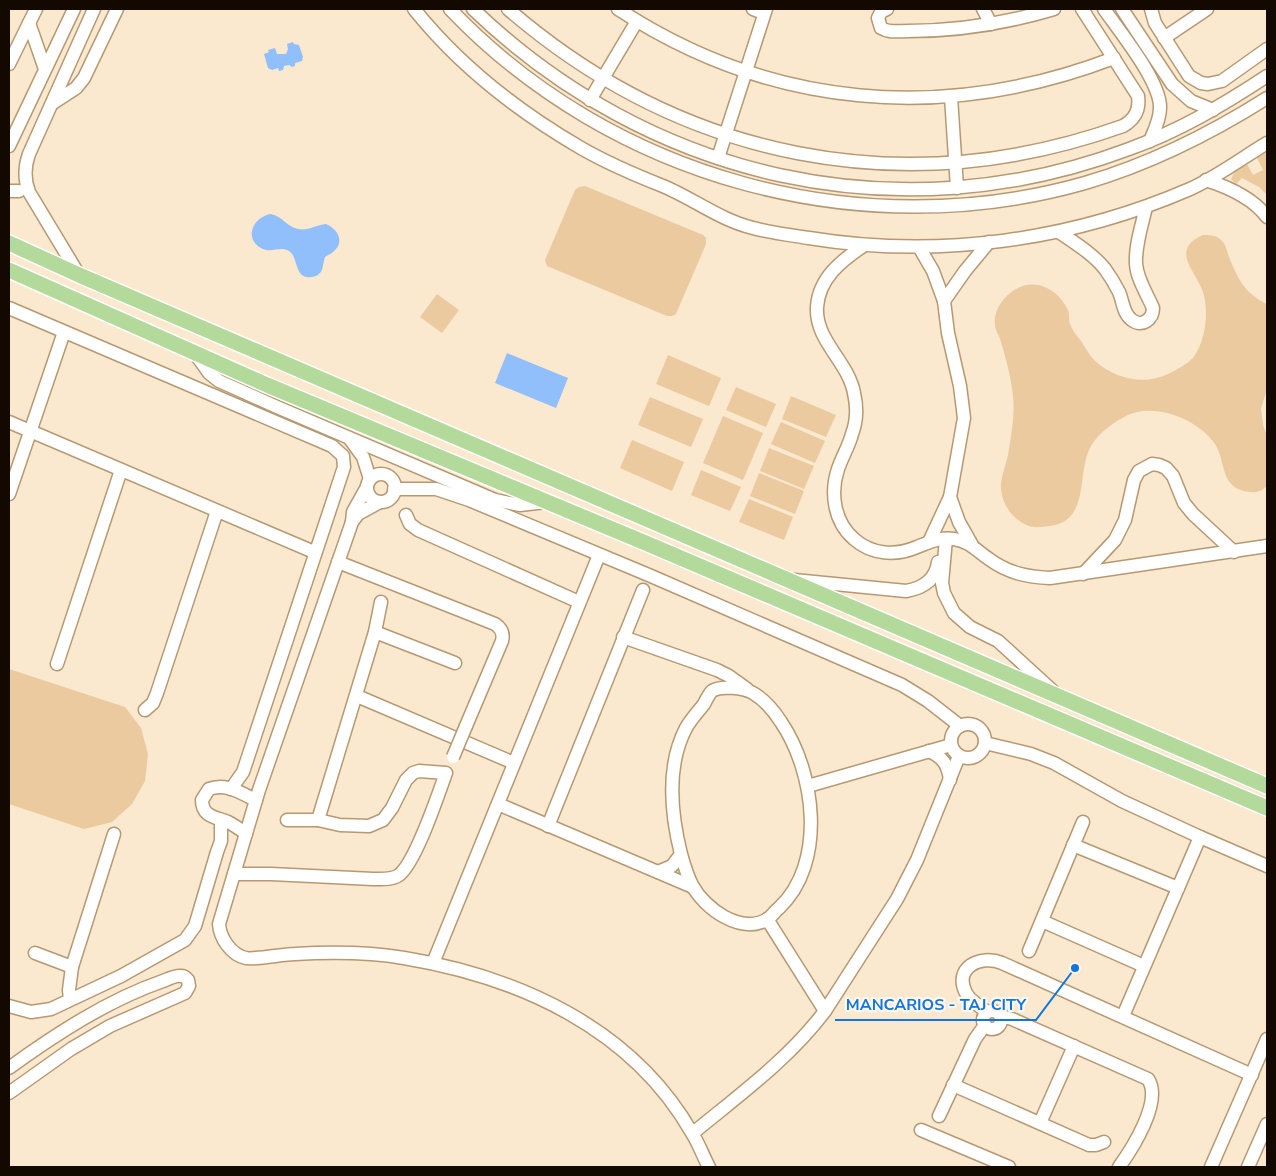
<svg xmlns="http://www.w3.org/2000/svg" width="1276" height="1176" font-family="'Nunito Sans',sans-serif">
	<style>
		.green { fill: #ebca9f }
		.water { fill: #90bffb }
		.lines { fill: none; stroke-linecap: round; stroke-linejoin: round }
		.minor-casing { stroke: #b69972; stroke-width: 15 }
		.major-casing { stroke: #fff; stroke-width: 18 }
		.minor { stroke: #fff; stroke-width: 12 }
		.major { stroke: #b3da9b; stroke-width: 15 }
		.minor-bridge-casing { stroke: #b69972; stroke-width: 15; stroke-linecap: butt }
		.minor-bridge { stroke: #fff; stroke-width: 12 }
		.leader { fill: none; stroke: #1076de; stroke-width: 2 }
		.callout-dot { fill: #1076de; stroke: #fdf7ef; stroke-width: 2 }
		.callout-label { font-size: 16px; text-anchor: middle; font-weight: bold; fill: #1076de; stroke: #fdf7ef; stroke-width: 4.5; stroke-linejoin: round; paint-order: stroke }
	</style>
	<rect width="100%" height="100%" fill="#fae8cf"/>
	<g class="green">
		<path d="M1267,152V195L1259,187L1242,178L1236,184L1231,179L1235,171L1247,164L1253,175L1263,170L1257,158Z"/>
		<path d="M585,186L703,235L706,238V244L676,314L672,316H667L547,266L545,260L575,190L579,187Z"/>
		<path d="M1203,235C1209,235 1216,235 1221,240C1226,244 1227,251 1229,257C1238,279 1245,294 1267,304V389L1261,409L1263,425L1267,436V486C1262,491 1257,493 1250,492C1219,489 1227,463 1215,444C1199,420 1156,402 1128,415C1114,422 1099,432 1091,446C1076,472 1091,522 1049,526C1042,527 1035,528 1029,526C1012,520 1000,502 1001,484C1002,474 1006,464 1008,455C1011,436 1015,416 1013,396C1011,378 1006,357 1000,339C999,335 995,330 995,325C993,310 1004,296 1016,289C1036,277 1059,290 1068,310C1070,315 1068,320 1070,324C1072,330 1077,336 1081,341C1085,347 1089,355 1095,361C1114,378 1144,386 1168,374C1176,370 1186,365 1193,358C1206,341 1209,311 1203,292C1196,271 1169,250 1203,235Z"/>
		<path d="M437,294L459,310L442,333L420,317Z"/>
		<path d="M668,355L721,378L709,406L656,384Z"/>
		<path d="M736,387L776,404L766,427L726,410Z"/>
		<path d="M791,396L836,415L826,437L782,419Z"/>
		<path d="M650,397L703,419L691,447L638,425Z"/>
		<path d="M723,416L763,433L743,480L703,463Z"/>
		<path d="M781,422L825,441L815,463L771,444Z"/>
		<path d="M632,440L684,462L672,491L620,468Z"/>
		<path d="M769,448L814,466L804,489L760,471Z"/>
		<path d="M701,470L741,487L730,511L691,495Z"/>
		<path d="M759,473L804,491L795,514L750,496Z"/>
		<path d="M749,499L793,517L784,540L739,522Z"/>
		<path d="M9,669L125,707L141,728L148,754L145,781L132,804L112,822L84,829L9,804Z"/>
	</g>
	<g class="water">
		<path d="M293,42L294,44L299,45L303,57L302,61L295,63V66L292,67L289,65L284,66L283,70L279,71L278,68L272,70L268,68L264,54L269,52L268,50L275,48L277,54H286L288,49L287,44Z"/>
		<path d="M271,214C282,216 287,227 298,229C308,231 316,225 326,224C336,228 345,240 335,250C333,253 328,255 325,257C322,266 324,275 312,277C294,280 299,258 289,251C280,246 272,253 263,249C243,240 252,217 271,214Z"/>
		<path d="M507,353L568,378L556,408L495,383Z"/>
	</g>
	<g class="lines">
		<g class="minor-casing">
			<g id="minor">
				<path d="M414,9C459,65 519,112 581,148C607,163 635,175 663,186C694,199 720,220 753,228C771,233 790,235 809,238C937,259 1070,241 1190,189C1217,177 1242,158 1267,143"/>
				<path d="M450,9C611,178 860,247 1085,183C1150,164 1210,134 1267,98"/>
				<path d="M473,9C650,179 898,236 1129,149C1179,131 1223,105 1267,76"/>
				<path d="M508,9C683,160 904,204 1123,126C1135,119 1140,110 1138,96L1082,9"/>
				<path d="M618,9C771,109 944,123 1114,58"/>
				<path d="M753,9L758,11L765,9"/>
				<path d="M887,9L881,12L878,18L881,28C889,33 899,31 908,31C957,31 1007,23 1054,9"/>
				<path d="M983,9L991,24"/>
				<path d="M1104,9C1120,32 1161,82 1160,108C1160,120 1154,131 1150,141"/>
				<path d="M1122,9L1172,84L1191,101L1213,110"/>
				<path d="M1151,9L1155,23L1189,76L1201,83L1208,84L1222,81L1267,49"/>
				<path d="M29,23L45,69"/>
				<path d="M1164,38L1207,9"/>
				<path d="M9,64L36,9"/>
				<path d="M951,97L957,188"/>
				<path d="M590,100L637,21"/>
				<path d="M53,103L76,88L84,78L117,9"/>
				<path d="M9,146L74,9"/>
				<path d="M718,158L766,9"/>
				<path d="M1206,180C1228,187 1253,198 1267,217"/>
				<path d="M9,191H19"/>
				<path d="M1059,232C1075,243 1093,254 1105,269C1110,276 1115,284 1119,292C1123,301 1123,314 1132,320C1142,328 1153,319 1153,308C1147,294 1137,279 1136,264C1135,245 1142,225 1146,207"/>
				<path d="M863,246C841,261 819,278 817,307C815,341 848,361 854,393C857,406 857,421 852,434C849,446 842,457 838,469C830,493 834,522 854,539C872,555 896,556 917,547C930,542 940,537 954,539C969,541 977,551 989,559C1008,573 1027,577 1050,578L1267,546"/>
				<path d="M919,247L933,271L944,301L948,333L960,386L964,418L950,497L929,542"/>
				<path d="M79,275L29,192C24,179 24,168 29,154L94,9"/>
				<path d="M944,301L965,271L989,242"/>
				<path d="M9,308L332,446L343,456L344,467L247,760L243,772L231,789"/>
				<path d="M194,352L209,373L219,381L277,407L495,500L520,505L546,502"/>
				<path d="M9,422L314,552"/>
				<path d="M350,439L363,457L370,479"/>
				<circle cx="381" cy="488" r="14"/>
				<path d="M367,487L353,512L352,522L259,790L219,924C220,938 231,955 246,958C254,960 284,954 295,954C331,952 368,952 404,958C519,977 632,1028 692,1133C699,1144 703,1156 709,1167"/>
				<path d="M394,489H436L469,500L651,576L902,685L928,701L960,726"/>
				<path d="M9,494L64,332"/>
				<path d="M950,497L959,522L972,545"/>
				<path d="M406,515L410,524L418,530L579,602"/>
				<path d="M352,522L358,514L380,502"/>
				<path d="M946,539L942,583L944,593L954,613L970,627L998,641L1055,693"/>
				<path d="M338,562L495,624C501,628 504,633 502,641L466,726"/>
				<path d="M1083,574L1115,540L1125,520L1134,480L1139,471L1152,464L1159,465L1166,468L1173,476L1184,503L1193,514L1234,552"/>
				<path d="M794,580L906,591C923,588 936,580 938,562"/>
				<path d="M375,632L455,663"/>
				<path d="M623,637L717,670L729,676L747,689"/>
				<path d="M57,664L121,470"/>
				<path d="M357,696L514,763"/>
				<path d="M145,710L153,703L157,693L217,511"/>
				<circle cx="968" cy="741" r="17"/>
				<path d="M985,743L1031,754L1054,763L1122,801L1200,837L1267,866"/>
				<path d="M929,751C943,757 948,765 950,780"/>
				<path d="M808,786L951,745"/>
				<path d="M498,804L693,887"/>
				<path d="M318,820L375,632L381,602"/>
				<path d="M548,826L643,590"/>
				<path d="M246,834C241,830 234,825 228,822C216,817 202,817 202,800L209,789C226,782 242,794 256,800"/>
				<path d="M1073,845L1178,888"/>
				<path d="M658,872L672,866L681,854C671,814 666,766 686,728C691,719 698,712 704,704C706,700 709,694 712,691C721,685 744,688 753,693C765,700 774,711 781,722C815,772 827,863 779,908C775,911 772,916 768,919C741,935 705,909 692,885C687,875 684,865 681,854"/>
				<path d="M234,874H271L373,879C382,879 392,880 399,875C416,862 438,795 446,773L419,771L413,773L406,780L392,808L383,820L369,826L340,825L318,820H287"/>
				<path d="M767,919L825,1011"/>
				<path d="M1042,921L1144,966"/>
				<path d="M1029,951L1083,822"/>
				<path d="M35,953L72,967"/>
				<path d="M433,963L599,555"/>
				<path d="M70,999L69,990L72,967L114,834"/>
				<path d="M9,1006L31,1012L51,1009L121,976L185,940L195,926L217,852L221,841V820"/>
				<circle cx="992" cy="1020" r="9"/>
				<path d="M987,1012C980,1006 970,1001 966,993C953,968 980,954 1002,963L1252,1075"/>
				<path d="M1001,1016L1012,1019L1148,1079C1163,1101 1132,1149 1119,1167"/>
				<path d="M1123,1016L1200,837"/>
				<path d="M9,1068C56,1034 108,1000 163,981C168,979 176,975 181,976C185,976 185,977 188,980L189,986L185,993L110,1026L71,1049L9,1093"/>
				<path d="M953,1085L1089,1145H1096L1104,1142"/>
				<path d="M939,1116L975,1039L985,1025"/>
				<path d="M1040,1123L1074,1046"/>
				<path d="M921,1130L1009,1167"/>
				<path d="M693,1133C739,1095 789,1059 825,1011L897,899L917,860L959,756"/>
				<path d="M1211,1167L1267,1039"/>
				<path d="M1248,1167L1267,1124"/>
			</g>
		</g>
		<g class="major-casing">
			<g id="major">
				<path d="M9,243L79,275L1267,786"/>
				<path d="M9,270L267,385L648,544L1267,808"/>
			</g>
		</g>
		<use href="#minor" class="minor"/>
		<use href="#major" class="major"/>
		<g class="minor-bridge-casing">
			<path id="minor-bridge" d="M453,757L466,726"/>
		</g>
		<use href="#minor-bridge" class="minor-bridge"/>
	</g>
	<path class="leader" d="M1075 968L1036 1020H835"/>
	<circle class="callout-dot" cx="1075" cy="968" r="5"/>
	<g class="callout-label">
		<text x="936" y="1010">MANCARIOS - TAJ CITY</text>
	</g>
	<rect width="1276" height="1176" fill="none" stroke="#130900" stroke-width="20"/>
</svg>
